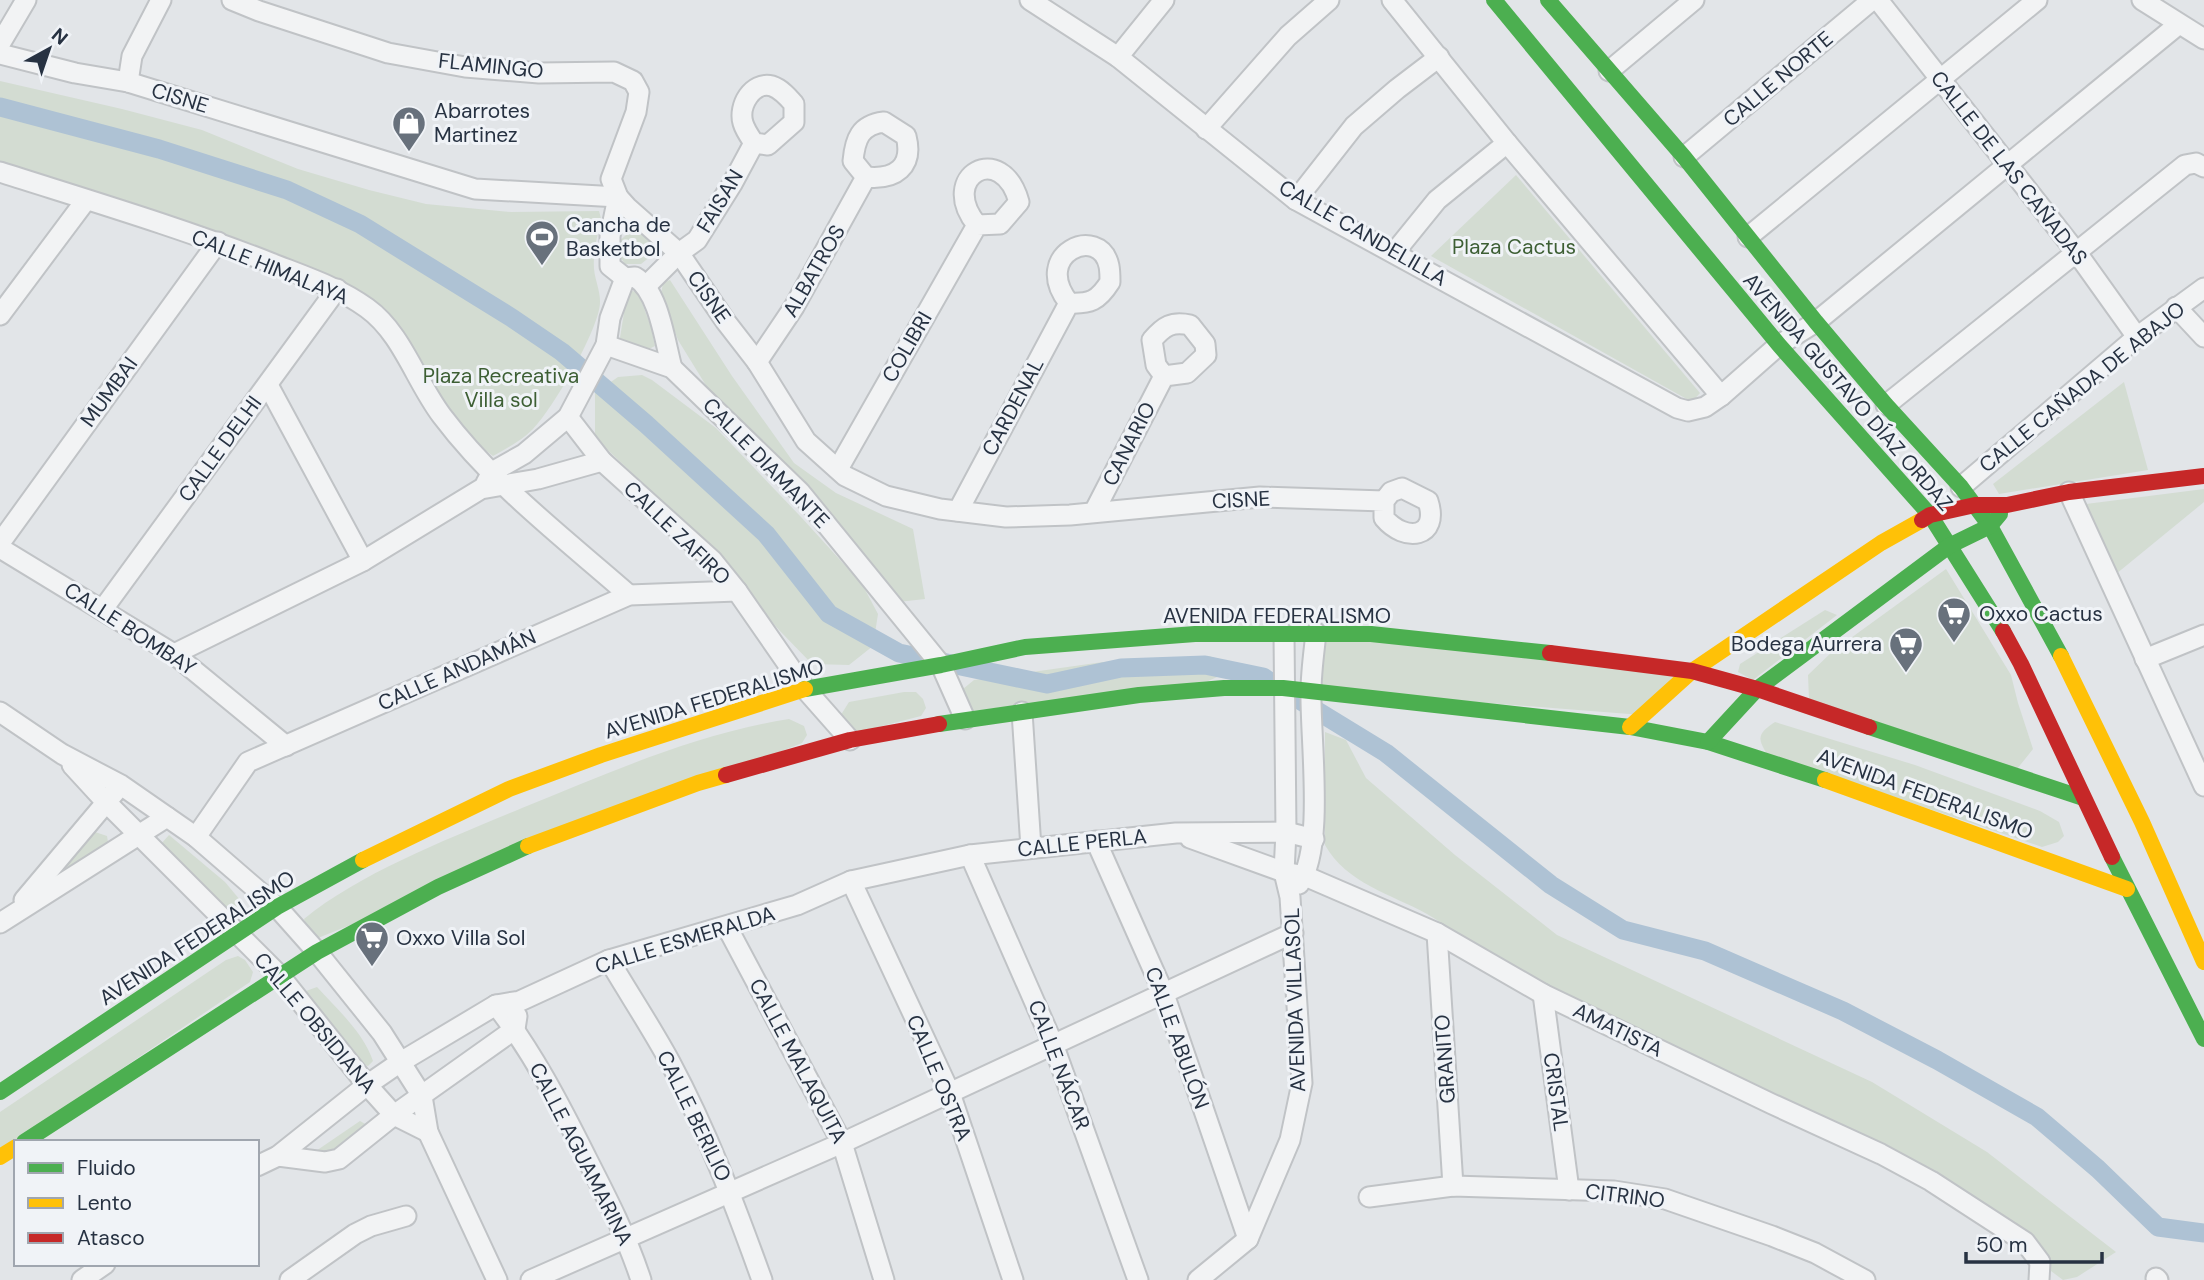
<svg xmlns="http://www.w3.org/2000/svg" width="2204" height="1280" font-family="'DM Sans',sans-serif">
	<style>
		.green { fill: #d3dcd2 }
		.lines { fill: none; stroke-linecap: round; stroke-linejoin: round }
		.canal { stroke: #aec2d4; stroke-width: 19 }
		.street-casing { stroke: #c0c3c6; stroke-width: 23 }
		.street { stroke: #f2f3f4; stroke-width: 19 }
		.fast { stroke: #4caf50; stroke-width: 16 }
		.slow { stroke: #ffc107; stroke-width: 16 }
		.jam { stroke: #c62828; stroke-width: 16 }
		.labels { text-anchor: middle; stroke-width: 6; stroke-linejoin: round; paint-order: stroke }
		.street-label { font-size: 21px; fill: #273242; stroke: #f0f3f7 }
		.poi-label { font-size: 21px; fill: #273242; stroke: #f0f3f7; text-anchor: start }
		.park-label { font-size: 21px; fill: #3d5f34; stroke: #f0f3f7 }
	</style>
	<rect width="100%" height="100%" fill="#e2e5e8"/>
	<g class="green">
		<path d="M0,81L122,109L202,130L298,169L369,190L426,204L511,212L599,211L602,222C596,236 593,253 594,269C595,280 600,290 600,301C601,327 552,410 533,429C521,441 507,448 493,456L456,428L379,314L0,166Z"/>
		<path d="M1516,175L1700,393L1692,402L1431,256Z"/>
		<path d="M634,228L652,244L651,256L641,264H625L616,251V244Z"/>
		<path d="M670,280L732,376L794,463L836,493L913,529L925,599L898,602L715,400L678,340L661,294L663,283Z"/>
		<path d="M632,291L638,292L651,327L655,346C645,352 628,351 619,344L626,300Z"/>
		<path d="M642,375L652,380L716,428L801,517L862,584L878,614L873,646L849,665L812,664L779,630L700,537L595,438V393L618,377Z"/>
		<path d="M2124,382L2148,470L1999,494L1993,484Z"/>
		<path d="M2204,489V502L2116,574L2086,504Z"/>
		<path d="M1946,569L2011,675L2018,703L2033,749L2017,769L1809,699L1808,675L1833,651Z"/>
		<path d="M1825,610L1837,615L1753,680L1738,672L1740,664Z"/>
		<path d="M1316,633L1691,672L1642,715L1311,689Z"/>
		<path d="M1209,656L1220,660L1224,674L1208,681L972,711L961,697L963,689L974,680L1103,662Z"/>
		<path d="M904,692H916L923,699L926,708L921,716L855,733L839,718L849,702Z"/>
		<path d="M789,719L804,726L807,735L802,743L318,938L310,935L304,919C361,872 453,837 522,808C608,773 696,734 789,719Z"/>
		<path d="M1775,722L1915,765L2040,811L2059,822L2064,836L2058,842L2042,847L1767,754C1756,737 1759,733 1775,722Z"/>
		<path d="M1325,732L1346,740L1366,778L1455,855L1557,935L1872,1082L1987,1152L2116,1252L2077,1277L2063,1280L2047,1268L2023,1237L1484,956C1466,942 1447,925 1427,914C1391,894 1346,883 1325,845Z"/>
		<path d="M95,832L107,836L108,842L93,855L49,886L46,880L88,834Z"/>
		<path d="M169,835L225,882L245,906L241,914L235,915L161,848V844Z"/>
		<path d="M238,956L245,960L253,972L250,982L0,1151V1112L226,960Z"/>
		<path d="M317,987C337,1009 363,1032 373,1061L368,1066L362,1064L307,997L306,991Z"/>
		<path d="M360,1121L367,1125L332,1154L320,1156L316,1151Z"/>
	</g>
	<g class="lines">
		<g class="canal">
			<path d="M0,107L159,149L287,190L360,224L512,318L562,352L646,424L766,534L829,614L899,653L1047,684L1121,668L1205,665L1263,677L1275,685"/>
			<path d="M1301,701L1386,753L1551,885L1623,930L1705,951L1843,1011L1937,1060L2037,1117L2098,1169L2158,1227L2204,1233"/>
		</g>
		<g class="street-casing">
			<g id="street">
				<path d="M232,0L259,11L388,53L465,67L539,73L614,72L633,81L639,92L636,112L611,179L618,197L627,207L679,253L726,322L757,362L806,441L845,476L886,496L940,509L1006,517L1070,515L1260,497L1384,501L1391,492L1402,488L1428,501C1440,538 1405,543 1384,518V501"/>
				<path d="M1030,0L1118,57L1296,200L1677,408L1688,411L1705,407L1721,396L1779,345L1816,322L2179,24"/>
				<path d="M1392,0L1507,143L1721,396"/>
				<path d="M1878,0L2077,253L2137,337"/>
				<path d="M2142,0L2204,39"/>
				<path d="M0,44L26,0"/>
				<path d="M0,54L75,73L128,82L475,189L618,197"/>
				<path d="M1118,57L1164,0"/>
				<path d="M1609,71L1694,0"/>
				<path d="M128,82L132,56L161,0"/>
				<path d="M1206,129L1288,36L1329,0"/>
				<path d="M1684,157L1872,0"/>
				<path d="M0,172C91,201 182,228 271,263C304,276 338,287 367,308C402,333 416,382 442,416C494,485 564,538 629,595"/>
				<path d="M618,197L610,236V266L625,278"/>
				<path d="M1296,200L1354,126L1397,89L1439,57"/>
				<path d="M1748,237L2037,0"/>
				<path d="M1394,253L1437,200L1507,143"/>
				<path d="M646,286L679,253L697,240L732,184L754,143C750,137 745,130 743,123C738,106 752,81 772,86C781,89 788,97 794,104V122L768,145L754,143"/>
				<path d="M2176,307L2204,337"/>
				<path d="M0,315L86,200"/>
				<path d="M606,345L672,368L800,492L941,665L965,719"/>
				<path d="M757,362L794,307L866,177L853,161C855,139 860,125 884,122L906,136C914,167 895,180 866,177"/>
				<path d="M268,385L363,561"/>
				<path d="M1886,405L2185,165L2196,163L2204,167"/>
				<path d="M568,417L602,461L712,560L737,591L805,689L850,740"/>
				<path d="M838,469L977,225C937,176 1002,140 1019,202L1000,224L977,225"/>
				<path d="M486,483L492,472L524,454L568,417L606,345L610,318L625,278L635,277C659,291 665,343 672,368"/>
				<path d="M1961,487L2137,337L2204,288"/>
				<path d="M2069,492L2204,786"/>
				<path d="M958,511L1069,303C1030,254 1100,223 1109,266C1110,271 1110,277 1110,282C1098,301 1090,304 1069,303"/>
				<path d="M1094,512L1164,376L1156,365L1152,340C1164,326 1172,321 1190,325L1205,344L1206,355L1187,373L1164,376"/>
				<path d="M0,543L218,242"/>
				<path d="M0,548L174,654L286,746"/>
				<path d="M103,609L337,289"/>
				<path d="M174,654L363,561L481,489L538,479L602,461"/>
				<path d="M2145,659L2204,635"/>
				<path d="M0,712L62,754L121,785L196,837L277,907L317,952L382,1033L422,1096L428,1132L497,1280"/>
				<path d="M1022,712L1031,848"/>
				<path d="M72,765L106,802L280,976L367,1085L394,1115L428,1132"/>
				<path d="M196,837L248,762L629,595L737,591"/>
				<path d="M1190,838L1284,872L1305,876L1437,933L1543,994L1772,1104L1881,1154L1931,1181L2025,1242L2040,1262L2039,1280"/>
				<path d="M1096,841L1164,994L1248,1239"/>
				<path d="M970,855L1053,1044L1138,1280"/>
				<path d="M851,881L950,1093L1013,1280"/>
				<path d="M1299,884C1325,848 1310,739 1311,692C1311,672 1314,652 1316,633"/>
				<path d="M24,900L115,792"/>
				<path d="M0,923L167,817"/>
				<path d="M727,927L842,1143L884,1280"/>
				<path d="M1437,933L1453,1186"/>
				<path d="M609,960C629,994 651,1027 670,1062C707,1131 735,1205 762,1280"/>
				<path d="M1543,994L1569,1190"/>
				<path d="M496,1005C532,1051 560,1105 586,1157C607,1198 627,1237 641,1280"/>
				<path d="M278,1156L325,1162L339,1159L394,1115L515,1029L517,1016"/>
				<path d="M257,1166L278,1156L367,1085L399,1063L496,1005L520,1001L609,960L797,905L851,881L970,855L1176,833L1286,832L1314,839"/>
				<path d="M1369,1197L1453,1186L1614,1191L1665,1199L1772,1236L1815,1253L1865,1280"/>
				<path d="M2156,1278L2158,1280"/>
				<path d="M82,1280L105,1264"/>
				<path d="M290,1280L355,1234L371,1226L406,1216"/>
				<path d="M531,1280L842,1143L1293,933"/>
				<path d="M1198,1280L1248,1239L1290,1140L1302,1083L1290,897L1284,872L1286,832L1284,634"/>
			</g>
		</g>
		<use href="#street" class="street"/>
		<g class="fast">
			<path d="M1494,0L1779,345L1930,515L2003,631"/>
			<path d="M1548,0L1684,157L1816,322L1886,405L1961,487L1990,526L2061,656"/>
			<path d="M805,689L941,665L1025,647L1195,634H1371L1550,653"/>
			<path d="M939,724L1139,695L1224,688H1283L1630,727L1708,742L1825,780"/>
			<path d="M1869,727L2083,798"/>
			<path d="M1708,742L1757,689L1949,546L1990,526L2000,514"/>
			<path d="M2112,857L2204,1039"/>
			<path d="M0,1092L277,907L363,860"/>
			<path d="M24,1142L317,952L438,887L528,846"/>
		</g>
		<g class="slow">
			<path d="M2061,656L2142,822L2204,962"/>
			<path d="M1630,727L1692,671L1881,543L1922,520"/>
			<path d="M1825,780L2127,889"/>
			<path d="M528,846L698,783L726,775"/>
			<path d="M363,860L509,789L601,755L805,689"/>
			<path d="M0,1157L16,1147"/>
		</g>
		<g class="jam">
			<path d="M1922,520L1930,515L1975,505H2007L2069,492L2204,476"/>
			<path d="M2003,631L2021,664L2112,857"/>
			<path d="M1550,653L1692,671L1757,689L1869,727"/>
			<path d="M726,775L850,740L939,724"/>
		</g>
	</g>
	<defs>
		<g id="shop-pin" transform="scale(1.75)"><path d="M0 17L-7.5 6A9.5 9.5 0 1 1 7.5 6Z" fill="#68717c" stroke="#f0f3f7"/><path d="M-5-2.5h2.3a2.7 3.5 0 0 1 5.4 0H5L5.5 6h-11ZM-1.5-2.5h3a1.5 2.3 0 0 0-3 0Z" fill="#fff"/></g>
		<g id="stadium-pin" transform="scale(1.75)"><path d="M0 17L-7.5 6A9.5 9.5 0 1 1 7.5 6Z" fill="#68717c" stroke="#f0f3f7"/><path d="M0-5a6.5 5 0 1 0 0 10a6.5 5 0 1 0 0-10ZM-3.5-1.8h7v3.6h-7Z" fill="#fff"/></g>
		<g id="supermarket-pin" transform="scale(1.75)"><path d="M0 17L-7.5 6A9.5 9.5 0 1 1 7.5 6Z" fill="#68717c" stroke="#f0f3f7"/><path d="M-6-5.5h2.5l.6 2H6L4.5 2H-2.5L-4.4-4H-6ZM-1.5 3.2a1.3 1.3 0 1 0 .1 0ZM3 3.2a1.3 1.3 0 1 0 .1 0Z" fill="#fff"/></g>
	</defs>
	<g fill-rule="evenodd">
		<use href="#shop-pin" x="409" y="123"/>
		<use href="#stadium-pin" x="542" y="237"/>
		<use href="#supermarket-pin" x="1954" y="614"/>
		<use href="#supermarket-pin" x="1906" y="644"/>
		<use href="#supermarket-pin" x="372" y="938"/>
	</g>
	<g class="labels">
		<g class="street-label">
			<text transform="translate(491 66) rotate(6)" y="7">FLAMINGO</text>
			<text transform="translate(1778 79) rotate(-40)" y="7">CALLE NORTE</text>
			<text transform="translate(180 98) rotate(17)" y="7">CISNE</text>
			<text transform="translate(2009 168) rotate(52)" y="7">CALLE DE LAS CAÑADAS</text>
			<text transform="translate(720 201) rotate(-59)" y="7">FAISAN</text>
			<text transform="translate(1363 233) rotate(30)" y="7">CALLE CANDELILLA</text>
			<text transform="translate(270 267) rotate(22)" y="7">CALLE HIMALAYA</text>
			<text transform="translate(814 271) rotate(-60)" y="7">ALBATROS</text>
			<text transform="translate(709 297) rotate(55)" y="7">CISNE</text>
			<text transform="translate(907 347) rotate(-60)" y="7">COLIBRI</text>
			<text transform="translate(2082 387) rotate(-39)" y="7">CALLE CAÑADA DE ABAJO</text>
			<text transform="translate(109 392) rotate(-54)" y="7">MUMBAI</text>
			<text transform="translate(1848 392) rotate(49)" y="7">AVENIDA GUSTAVO DÍAZ ORDAZ</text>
			<text transform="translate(1013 407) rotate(-62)" y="7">CARDENAL</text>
			<text transform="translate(1129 444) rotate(-63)" y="7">CANARIO</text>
			<text transform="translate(220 449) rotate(-54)" y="7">CALLE DELHI</text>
			<text transform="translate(766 463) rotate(46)" y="7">CALLE DIAMANTE</text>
			<text transform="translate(1241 500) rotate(-3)" y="7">CISNE</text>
			<text transform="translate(677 533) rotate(44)" y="7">CALLE ZAFIRO</text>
			<text x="1277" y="623">AVENIDA FEDERALISMO</text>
			<text transform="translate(130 629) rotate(33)" y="7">CALLE BOMBAY</text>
			<text transform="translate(457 670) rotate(-24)" y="7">CALLE ANDAMÁN</text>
			<text transform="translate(714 699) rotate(-17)" y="7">AVENIDA FEDERALISMO</text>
			<text transform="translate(1925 794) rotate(20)" y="7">AVENIDA FEDERALISMO</text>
			<text transform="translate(1082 843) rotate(-6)" y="7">CALLE PERLA</text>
			<text transform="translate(197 938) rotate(-33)" y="7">AVENIDA FEDERALISMO</text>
			<text transform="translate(685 940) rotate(-17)" y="7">CALLE ESMERALDA</text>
			<text transform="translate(1295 1000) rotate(-92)" y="7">AVENIDA VILLASOL</text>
			<text transform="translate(315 1023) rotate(50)" y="7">CALLE OBSIDIANA</text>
			<text transform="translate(1618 1030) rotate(26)" y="7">AMATISTA</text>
			<text transform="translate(1177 1038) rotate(70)" y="7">CALLE ABULÓN</text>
			<text transform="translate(1445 1059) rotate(-94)" y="7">GRANITO</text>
			<text transform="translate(798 1061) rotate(62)" y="7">CALLE MALAQUITA</text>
			<text transform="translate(1059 1065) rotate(69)" y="7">CALLE NÁCAR</text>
			<text transform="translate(939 1078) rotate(67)" y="7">CALLE OSTRA</text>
			<text transform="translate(1556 1092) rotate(82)" y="7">CRISTAL</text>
			<text transform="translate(694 1116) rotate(64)" y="7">CALLE BERILIO</text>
			<text transform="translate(581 1154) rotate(63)" y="7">CALLE AGUAMARINA</text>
			<text transform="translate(1625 1196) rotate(7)" y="7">CITRINO</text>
		</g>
		<g class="poi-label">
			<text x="434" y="118">Abarrotes<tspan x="434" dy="24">Martinez</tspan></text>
			<text x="566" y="232">Cancha de<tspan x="566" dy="24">Basketbol</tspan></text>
			<text x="1979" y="621">Oxxo Cactus</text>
			<text x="1882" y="651" text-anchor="end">Bodega Aurrera</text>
			<text x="396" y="945">Oxxo Villa Sol</text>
		</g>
		<g class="park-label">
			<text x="1514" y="254">Plaza Cactus</text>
			<text x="501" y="383">Plaza Recreativa<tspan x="501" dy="24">Villa sol</tspan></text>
		</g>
	</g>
	<rect x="14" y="1140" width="245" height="126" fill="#f0f3f7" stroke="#a0a6af" stroke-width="2"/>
	<rect x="28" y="1163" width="35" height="10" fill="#4caf50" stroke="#a0a6af" stroke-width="2"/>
	<text x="77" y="1175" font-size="21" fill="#273242">Fluido</text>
	<rect x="28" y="1198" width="35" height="10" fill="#ffc107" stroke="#a0a6af" stroke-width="2"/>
	<text x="77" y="1210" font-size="21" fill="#273242">Lento</text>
	<rect x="28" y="1233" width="35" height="10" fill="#c62828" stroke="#a0a6af" stroke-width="2"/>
	<text x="77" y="1245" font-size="21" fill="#273242">Atasco</text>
	<g transform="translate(49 49) rotate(40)" stroke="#f0f3f7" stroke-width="5" paint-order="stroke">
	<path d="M0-5L12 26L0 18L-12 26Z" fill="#273242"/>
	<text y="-10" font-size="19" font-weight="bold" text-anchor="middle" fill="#273242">N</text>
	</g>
	<path d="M1966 1252v10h136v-10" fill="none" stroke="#273242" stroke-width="3.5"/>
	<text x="1976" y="1252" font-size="21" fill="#273242" stroke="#f0f3f7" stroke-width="5" paint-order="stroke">50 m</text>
</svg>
